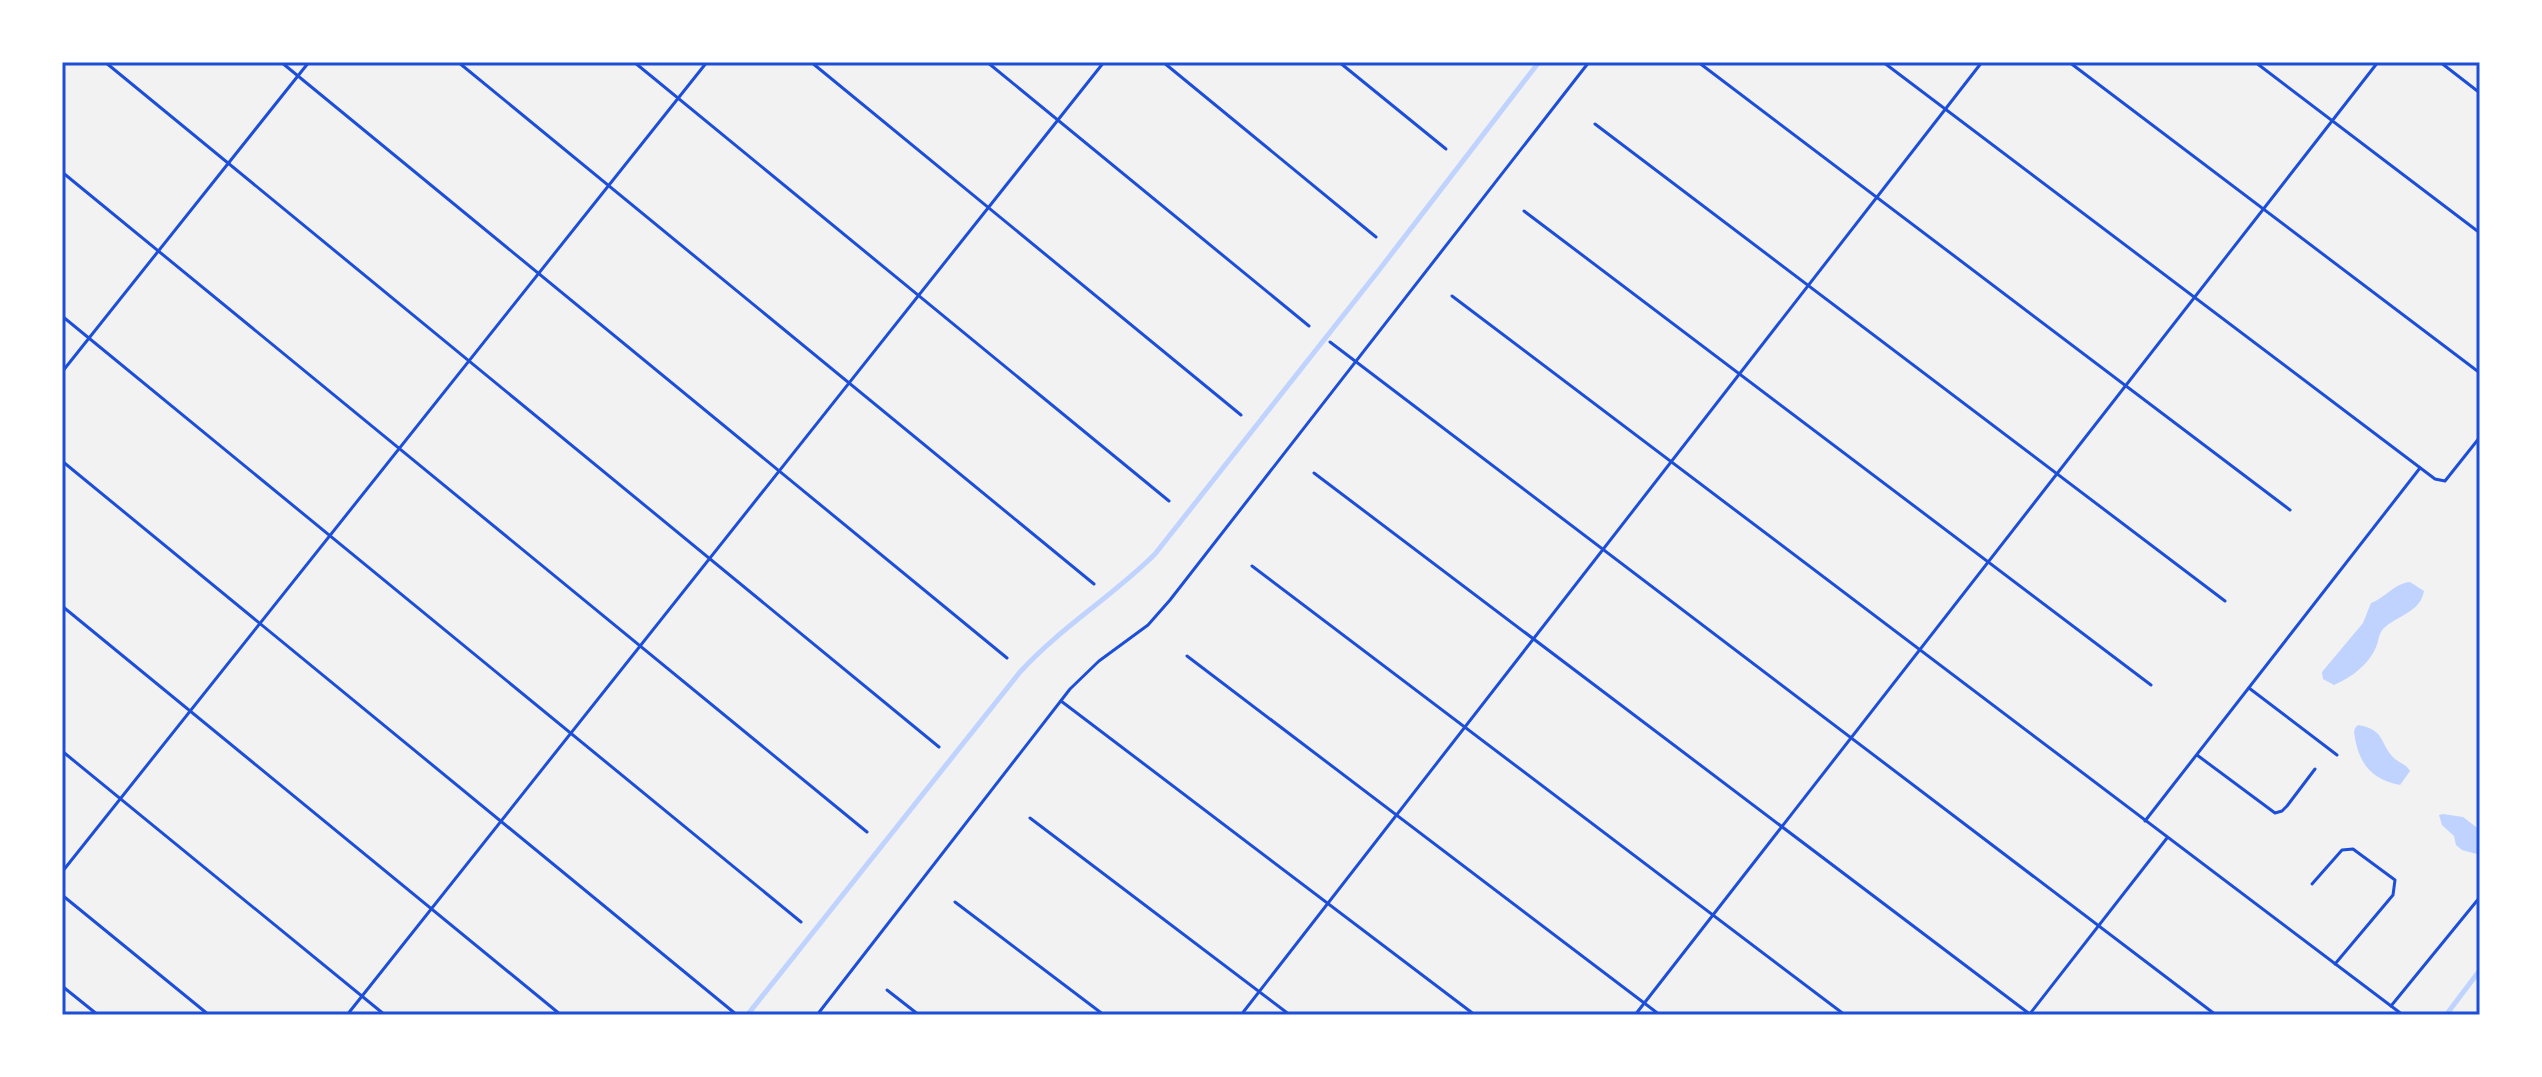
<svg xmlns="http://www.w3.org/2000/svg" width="2542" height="1077" font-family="'Space Grotesk',sans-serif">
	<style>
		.water { fill: #bfd3fe }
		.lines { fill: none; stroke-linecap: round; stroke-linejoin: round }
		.canal { stroke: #bfd3fe; stroke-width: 5 }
		.minor { stroke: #1d4ed8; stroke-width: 3 }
		.tertiary { stroke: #1d4ed8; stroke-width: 3 }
		.neatline { fill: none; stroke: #1d4ed8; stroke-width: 3 }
	</style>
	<rect width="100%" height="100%" fill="#f2f2f2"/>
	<g class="water">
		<path d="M2410,582L2424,591C2420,613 2397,615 2383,629C2378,635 2379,641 2376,647C2369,664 2351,678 2334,685L2323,679L2322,672L2363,623L2371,603C2385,598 2395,583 2410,582Z"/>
		<path d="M2358,725C2387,730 2379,745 2395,759C2401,764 2406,764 2410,771L2400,785C2369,779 2358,761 2354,732L2355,728Z"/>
		<path d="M2443,814L2463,817L2480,830V855L2462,850L2456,845L2454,836L2442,825L2439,815Z"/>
	</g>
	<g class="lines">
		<g class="canal">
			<path d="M748,1014L1020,672C1061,627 1113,596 1155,554L1376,274L1539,62"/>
			<path d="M2446,1015L2480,970"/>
		</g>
		<g class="minor">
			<path d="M105,62L939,747"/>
			<path d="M281,62L1007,658"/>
			<path d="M458,62L1094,584"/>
			<path d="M634,62L1169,501"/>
			<path d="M811,62L1241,415"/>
			<path d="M987,62L1309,326"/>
			<path d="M1163,62L1376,237"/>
			<path d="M1339,62L1446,149"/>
			<path d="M1516,62H1517"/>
			<path d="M1698,62L2290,510"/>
			<path d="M1883,62L2435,479L2445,481L2480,437"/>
			<path d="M2069,62L2480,373"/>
			<path d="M2255,62L2480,233"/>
			<path d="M2440,62L2480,93"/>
			<path d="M1595,124L2225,601"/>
			<path d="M62,172L867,832"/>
			<path d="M1524,211L2151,685"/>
			<path d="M1452,296L2403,1015"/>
			<path d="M62,316L801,922"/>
			<path d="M1330,342L2216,1015"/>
			<path d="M62,372L309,62"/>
			<path d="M1314,473L2031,1015"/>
			<path d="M1252,566L1845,1015"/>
			<path d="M62,606L561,1015"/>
			<path d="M1187,656L1660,1015"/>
			<path d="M2249,688L2337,755"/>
			<path d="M1061,701L1475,1015"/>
			<path d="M62,751L385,1015"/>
			<path d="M2197,755L2275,813L2282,811L2287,806L2315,769"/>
			<path d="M1030,818L1290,1015"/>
			<path d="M2145,821L2420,468"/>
			<path d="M62,872L707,62"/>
			<path d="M2312,884L2342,850L2353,849L2395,880L2393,895L2335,964"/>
			<path d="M62,895L209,1015"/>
			<path d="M955,902L1104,1015"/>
			<path d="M62,986L98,1015"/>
			<path d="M887,990L919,1015"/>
			<path d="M2391,1006L2480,897"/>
			<path d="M347,1015L1104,62"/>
			<path d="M1241,1015L1982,62"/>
			<path d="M1635,1015L2378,62"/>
			<path d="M2029,1015L2167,838"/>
		</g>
		<g class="tertiary">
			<path d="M62,461L737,1015"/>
			<path d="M817,1015L1070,689L1099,661L1148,625L1170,600L1589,62"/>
		</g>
	</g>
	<rect width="2542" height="1077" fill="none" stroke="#ffffff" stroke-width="128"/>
	<rect x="64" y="64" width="2414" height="949" class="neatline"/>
</svg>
